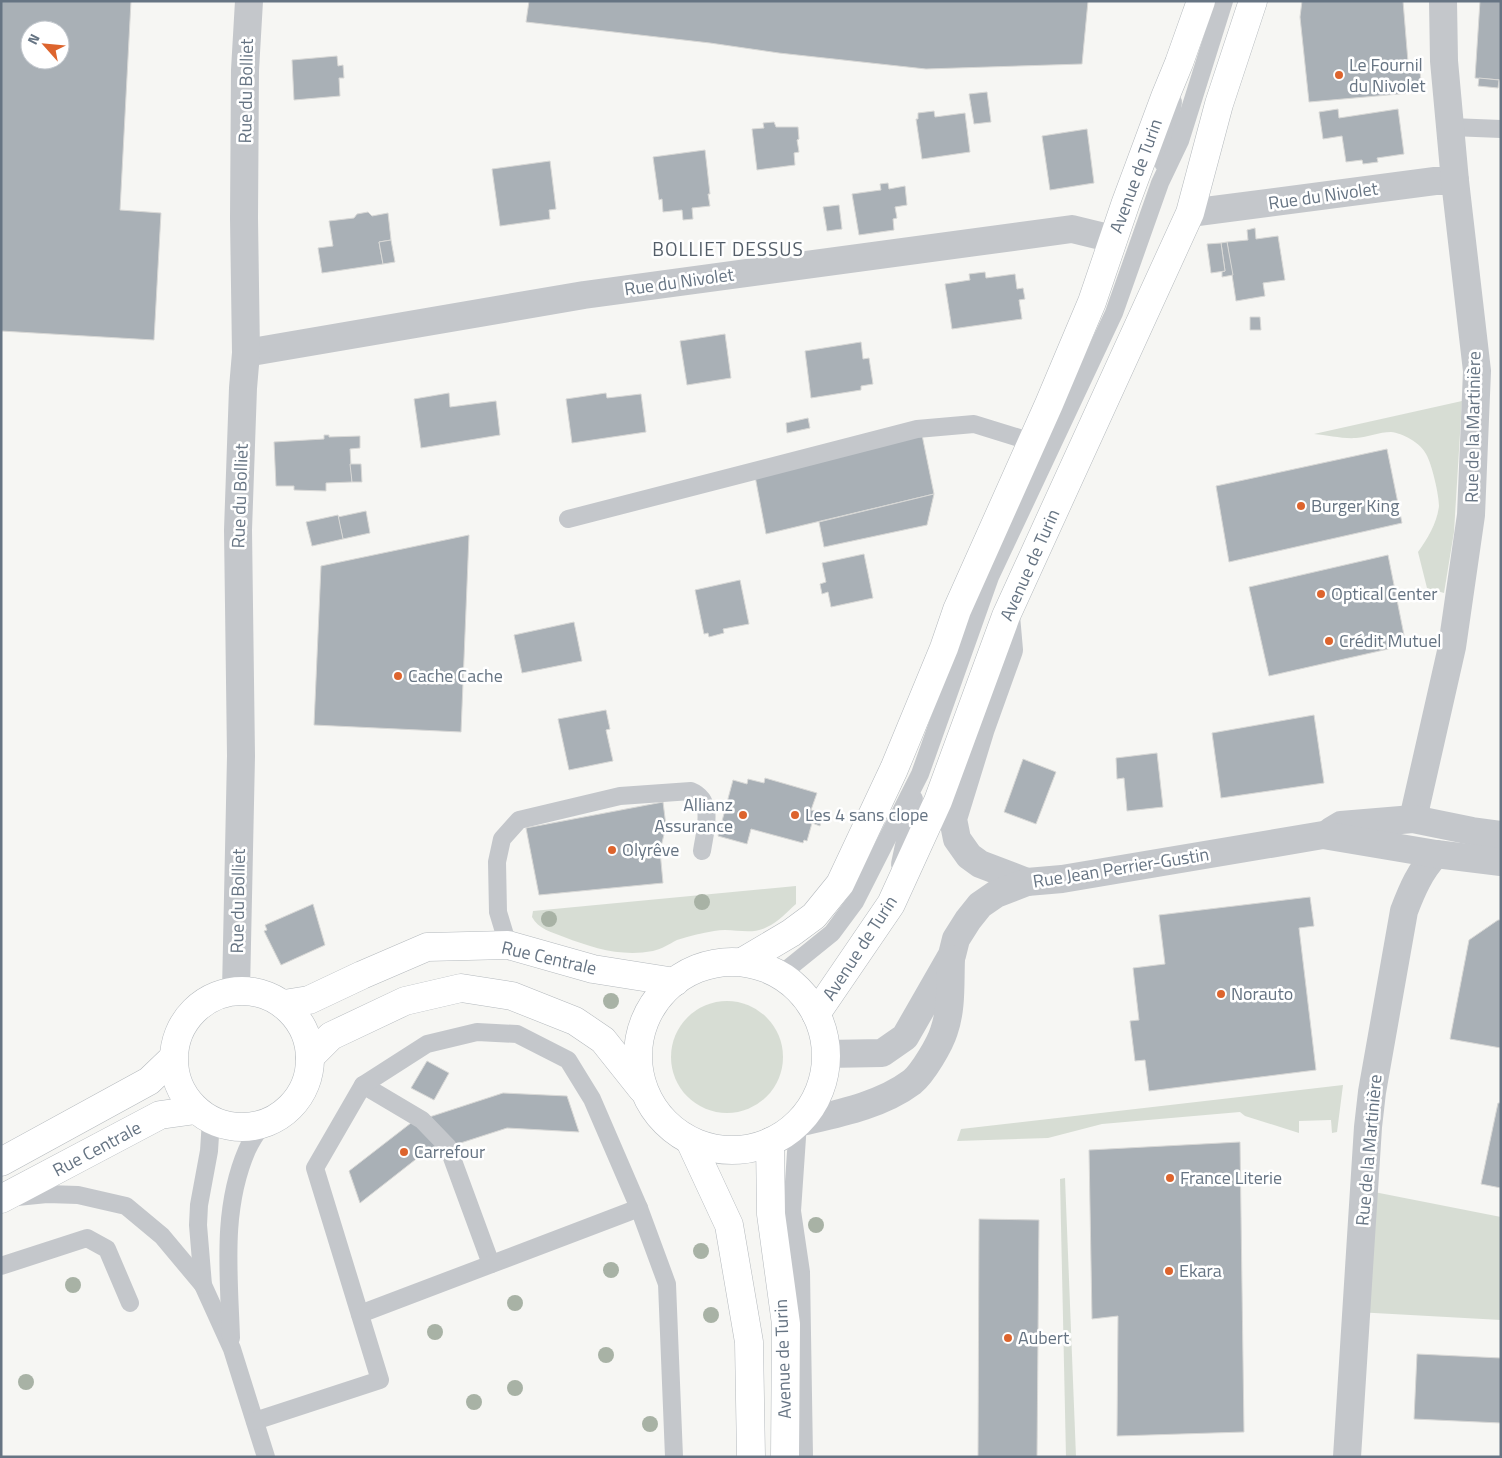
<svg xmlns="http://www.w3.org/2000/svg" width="1502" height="1458" font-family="'Titillium Web',sans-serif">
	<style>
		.green { fill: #d7ddd4 }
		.building { fill: #a9b0b6; stroke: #d8d8d6; fill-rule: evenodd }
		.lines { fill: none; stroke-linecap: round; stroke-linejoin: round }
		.secondary-casing { stroke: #b4b9bd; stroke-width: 29 }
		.service { stroke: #c4c7cb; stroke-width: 18 }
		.minor { stroke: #c4c7cb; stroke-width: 28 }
		.tertiary { stroke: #c4c7cb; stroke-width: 28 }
		.secondary { stroke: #fff; stroke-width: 28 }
		.tree { fill: #a8b2a5 }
		.poi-dot { fill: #dd642d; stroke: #fff; stroke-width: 2 }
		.labels { text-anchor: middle; stroke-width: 5; stroke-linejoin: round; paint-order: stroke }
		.poi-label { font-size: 18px; fill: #667483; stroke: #fff; text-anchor: start }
		.street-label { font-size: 18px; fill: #667483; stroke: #fff }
		.neighbourhood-label { font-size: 19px; letter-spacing: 1px; fill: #545e69; stroke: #fff }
	</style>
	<rect width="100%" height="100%" fill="#f6f6f3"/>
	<g class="green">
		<path d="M1462,401L1454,532L1444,593L1427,588L1418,552C1428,538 1437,523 1439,506C1439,495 1432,464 1426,454C1421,443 1402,433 1391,432C1379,432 1368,437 1356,438C1343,439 1327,435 1314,434Z"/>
		<path d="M796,886V904C787,912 778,922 767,927C750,936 732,927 714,931C702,933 689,936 677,940C669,944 662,949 653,951C621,957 593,948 564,937C552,932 538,929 532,917L533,911Z"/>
		<circle cx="727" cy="1057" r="56"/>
		<path d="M1343,1085L1337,1132L1332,1133L1331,1120L1299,1121V1133L1245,1116L1240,1112L1102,1124L1048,1138L957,1141L961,1129Z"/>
		<path d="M1065,1178L1076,1457H1066L1060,1179Z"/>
		<path d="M1364,1190L1501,1217V1320L1356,1312Z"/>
	</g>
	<g class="building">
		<path d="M1,1H131L120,210L161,213L154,340L1,331ZM30,30H60V60H30Z"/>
		<path d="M529,1H1088L1082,64L926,69L779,53L710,43L526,22Z"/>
		<path d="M1302,1H1403L1408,62L1419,61L1422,92L1309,102L1300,17Z"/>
		<path d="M1480,1H1501V80L1475,78Z"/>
		<path d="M337,56L338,66L343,65L344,78H339L340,96L294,100L292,60Z"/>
		<path d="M1479,78L1499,80L1498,88L1478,86Z"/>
		<path d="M987,92L991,122L974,124L969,94Z"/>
		<path d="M1338,109L1339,118L1398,109L1404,154L1377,158L1378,162L1363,164L1362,160L1346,162L1342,136L1323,139L1319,112Z"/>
		<path d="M934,111L935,117L965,113L970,152L922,159L916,119H918V113Z"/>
		<path d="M774,122L776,127H798L799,139L797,140L799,152L794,153L795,165L757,170L752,129L764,128L763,123Z"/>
		<path d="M1087,129L1094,183L1050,190L1042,136Z"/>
		<path d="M705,150L710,194H708L710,206L692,208L693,219L683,220L682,210L663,212L662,199L659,200L653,157Z"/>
		<path d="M550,161L556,209L549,210L550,219L500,226L492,169Z"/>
		<path d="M888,183L889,189L905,186L907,205L895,207L897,218L893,219L894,230L859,235L852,194L881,190L880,184Z"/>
		<path d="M839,205L842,229L827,231L823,207Z"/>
		<path d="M368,212L372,216L388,213L391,240L379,242L383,264L322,273L318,248L333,246L329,221L354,218L357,214Z"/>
		<path d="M1255,228L1256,239L1278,236L1285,280L1263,283L1265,296L1236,301L1227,242L1248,240L1247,230Z"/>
		<path d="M391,240L395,262L383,264L379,242Z"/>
		<path d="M1227,242L1233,275L1222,277V272L1225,271L1221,243Z"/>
		<path d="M1221,243L1225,271L1211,273L1207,244Z"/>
		<path d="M985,272L986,278L1015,274L1017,289L1023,288L1025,299L1019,300L1022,319L952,329L945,284L970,280L969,274Z"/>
		<path d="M1250,317H1260L1261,330H1250Z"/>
		<path d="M725,334L731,378L687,385L680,341Z"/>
		<path d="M861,342L863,359L869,358L873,384L861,386V390L811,398L805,351Z"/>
		<path d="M449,393L450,407L496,401L500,435L421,448L414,399Z"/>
		<path d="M606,393L607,398L641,394L646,432L572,443L566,399Z"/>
		<path d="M808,418L810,428L787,433L786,423Z"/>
		<path d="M324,435H329V437L360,436V448L350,449L352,482L326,483V491L294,490V486H276L274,442L324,439Z"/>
		<path d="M922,435L934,494L766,534L755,476Z"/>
		<path d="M1387,449L1402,523L1229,562L1216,486Z"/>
		<path d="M350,464H361L362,482H352Z"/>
		<path d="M934,494L927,525L824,547L819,522Z"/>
		<path d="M366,511L370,533L343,539L338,517Z"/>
		<path d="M338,515L343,539L312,546L306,522Z"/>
		<path d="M469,535L461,732L314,725L321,566Z"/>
		<path d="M864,554L873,598L831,607L828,592L822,594L820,584L826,582L822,563Z"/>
		<path d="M1388,555L1406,645L1269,676L1249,587Z"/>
		<path d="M740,580L749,624L723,629L724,633L709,637L708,633L704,634L695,590Z"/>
		<path d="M574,622L582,661L522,673L514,635Z"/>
		<path d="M606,710L610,729L606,730L613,761L569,770L558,719Z"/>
		<path d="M1314,715L1324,783L1221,798L1212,733Z"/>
		<path d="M1157,753L1163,807L1127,811L1124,778L1117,779L1116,758Z"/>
		<path d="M1023,759L1056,772L1036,824L1004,812Z"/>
		<path d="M765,778L817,793L811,810L823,813L820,826L812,823L807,841L804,840L803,843L751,829L747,844L718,836L733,780L747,784L748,779L764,783Z"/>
		<path d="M663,802L666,826L660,851L663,883L539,895L526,828Z"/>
		<path d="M1310,897L1314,926L1299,928L1316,1070L1149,1091L1145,1060L1135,1061L1130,1021L1139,1020L1133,968L1165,964L1159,915Z"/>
		<path d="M313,904L325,945L281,965L264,931L267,930L265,925Z"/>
		<path d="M1498,920H1501V1048L1450,1039L1469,940Z"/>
		<path d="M427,1061L449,1073L434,1100L411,1088Z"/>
		<path d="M503,1093L567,1096L579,1132L507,1128L448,1147L420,1156L360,1203L349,1171L411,1123Z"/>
		<path d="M1498,1103H1501V1188L1481,1184Z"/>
		<path d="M1240,1142L1244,1432L1117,1436L1118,1316L1092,1319L1089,1150Z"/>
		<path d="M979,1219L1039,1220L1037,1457H978Z"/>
		<path d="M1417,1354L1501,1358V1423L1414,1419Z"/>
	</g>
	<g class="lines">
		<g class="secondary-casing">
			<g id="secondary">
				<path d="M742,962L791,933L814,916L840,884L894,769L944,648L957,610L1049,404L1092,302L1126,202L1165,97L1179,63L1201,1"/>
				<circle cx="732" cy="1056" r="94"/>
				<circle cx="242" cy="1059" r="68"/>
				<path d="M284,1004L309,1000L362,975L427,947L508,945L593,969L675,982"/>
				<path d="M816,1014L891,904L938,801L1006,616L1190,213L1219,104L1253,1"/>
				<path d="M310,1057L331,1036L405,1001L461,988L512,996L575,1021L603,1040L642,1089"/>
				<path d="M690,1141L729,1225L749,1342L751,1457"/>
				<path d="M770,1142L771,1214L786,1324L785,1457"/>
				<path d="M1,1162L149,1081L173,1058"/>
				<path d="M1,1199L160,1115L196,1110"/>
			</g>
		</g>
		<g class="service">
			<path d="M1451,127L1501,129"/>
			<path d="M1163,163L1173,102"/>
			<path d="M568,519L917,429L974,424L1032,442"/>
			<path d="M900,864L914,799"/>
			<path d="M508,945L498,912L497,862L502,839L519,820L620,796L691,791C715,801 705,830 702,851"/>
			<path d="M780,975L832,933L855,902L920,774L990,577L1114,313L1160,183L1180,141L1224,1"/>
			<path d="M363,1085L422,1120L448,1147L491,1264"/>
			<path d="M211,1120L209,1151L199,1205L198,1225L203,1285L232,1349L266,1457"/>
			<path d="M798,1123L792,1211L801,1272L804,1457"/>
			<path d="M17,1197L47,1194L78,1195L126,1206L162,1236L203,1285"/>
			<path d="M1,1266L87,1238L107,1249L130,1303"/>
			<path d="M360,1314L639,1208"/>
			<path d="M231,1338C229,1275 221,1210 247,1150C251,1141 257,1132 263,1124"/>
			<path d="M255,1421L380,1380L315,1168L363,1085L427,1044L477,1032L517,1034L568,1060L592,1099L639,1208L667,1284L674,1457"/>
		</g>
		<g class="minor">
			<path d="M1190,213L1435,181H1455"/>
			<path d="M246,353L584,295L1072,229L1113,239"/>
			<path d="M1413,819L1452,647L1471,515L1477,371L1455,181L1444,61L1443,1"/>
			<path d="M236,991L241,756L238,530L243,388L246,353L244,218L245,70L249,1"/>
			<path d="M1347,1457L1368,1127L1372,1092L1404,911C1412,890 1420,871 1436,854"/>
		</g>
		<g class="tertiary">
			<path d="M1006,616L1009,650L981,728L953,819L957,839L969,856L980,864L1027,882"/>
			<path d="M1331,831L1341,825L1413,819L1472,831L1501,835"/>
			<path d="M826,1054L882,1053L905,1037L952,955L956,939L968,920L980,905L996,894L1027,882L1062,879L1323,835L1436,854L1501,862"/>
			<path d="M798,1123C836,1114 880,1106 912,1082C923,1073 940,1044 944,1031C952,1008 950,983 951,959"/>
		</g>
		<use href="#secondary" class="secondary"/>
	</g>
	<g class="tree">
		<circle cx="702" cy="902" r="8"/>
		<circle cx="549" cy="919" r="8"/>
		<circle cx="611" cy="1001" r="8"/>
		<circle cx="816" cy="1225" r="8"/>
		<circle cx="701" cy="1251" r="8"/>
		<circle cx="611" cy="1270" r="8"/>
		<circle cx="73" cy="1285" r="8"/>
		<circle cx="515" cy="1303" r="8"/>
		<circle cx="711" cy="1315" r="8"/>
		<circle cx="435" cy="1332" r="8"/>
		<circle cx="606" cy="1355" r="8"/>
		<circle cx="26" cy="1382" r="8"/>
		<circle cx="515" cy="1388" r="8"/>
		<circle cx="474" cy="1402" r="8"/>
		<circle cx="650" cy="1424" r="8"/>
	</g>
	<g class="poi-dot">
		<circle cx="1339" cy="75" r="5"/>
		<circle cx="1301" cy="506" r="5"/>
		<circle cx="1321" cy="594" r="5"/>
		<circle cx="1329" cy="641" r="5"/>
		<circle cx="398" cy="676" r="5"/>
		<circle cx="743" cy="815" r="5"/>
		<circle cx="795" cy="815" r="5"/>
		<circle cx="612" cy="850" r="5"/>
		<circle cx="1221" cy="994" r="5"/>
		<circle cx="404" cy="1152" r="5"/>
		<circle cx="1170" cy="1178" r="5"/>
		<circle cx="1169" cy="1271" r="5"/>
		<circle cx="1008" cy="1338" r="5"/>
	</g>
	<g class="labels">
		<g class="poi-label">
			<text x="1349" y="71">Le Fournil<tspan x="1349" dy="21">du Nivolet</tspan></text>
			<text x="1311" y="512">Burger King</text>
			<text x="1331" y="600">Optical Center</text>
			<text x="1339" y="647">Crédit Mutuel</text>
			<text x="408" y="682">Cache Cache</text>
			<text x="733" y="811" text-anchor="end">Allianz<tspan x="733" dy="21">Assurance</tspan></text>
			<text x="805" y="821">Les 4 sans clope</text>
			<text x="622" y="856">Olyrêve</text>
			<text x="1231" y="1000">Norauto</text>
			<text x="414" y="1158">Carrefour</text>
			<text x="1180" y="1184">France Literie</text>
			<text x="1179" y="1277">Ekara</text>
			<text x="1018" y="1344">Aubert</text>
		</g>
		<g class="street-label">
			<text transform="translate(246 91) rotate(-89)" y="6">Rue du Bolliet</text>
			<text transform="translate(1136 176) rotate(-70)" y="6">Avenue de Turin</text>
			<text transform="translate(1323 196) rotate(-8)" y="6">Rue du Nivolet</text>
			<text transform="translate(679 282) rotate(-8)" y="6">Rue du Nivolet</text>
			<text transform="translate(1473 427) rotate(-89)" y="6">Rue de la Martinière</text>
			<text transform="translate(240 496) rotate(-88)" y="6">Rue du Bolliet</text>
			<text transform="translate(1030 565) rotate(-66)" y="6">Avenue de Turin</text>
			<text transform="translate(1121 868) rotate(-9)" y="6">Rue Jean Perrier-Gustin</text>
			<text transform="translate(238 901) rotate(-89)" y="6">Rue du Bolliet</text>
			<text transform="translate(860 948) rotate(-57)" y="6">Avenue de Turin</text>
			<text transform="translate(549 958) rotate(13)" y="6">Rue Centrale</text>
			<text transform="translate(97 1149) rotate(-28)" y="6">Rue Centrale</text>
			<text transform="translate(1369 1150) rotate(-85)" y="6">Rue de la Martinière</text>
			<text transform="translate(783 1359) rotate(-92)" y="6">Avenue de Turin</text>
		</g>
		<g class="neighbourhood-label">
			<text x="728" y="256">BOLLIET DESSUS</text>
		</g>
	</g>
	<rect width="1502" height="1458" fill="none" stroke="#667483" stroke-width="5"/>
	<g transform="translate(45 45) rotate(297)"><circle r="24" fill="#ffffff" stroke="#c2c7cd"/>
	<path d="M0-4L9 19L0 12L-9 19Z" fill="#dd642d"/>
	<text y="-8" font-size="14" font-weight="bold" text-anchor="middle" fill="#667483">N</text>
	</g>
</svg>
